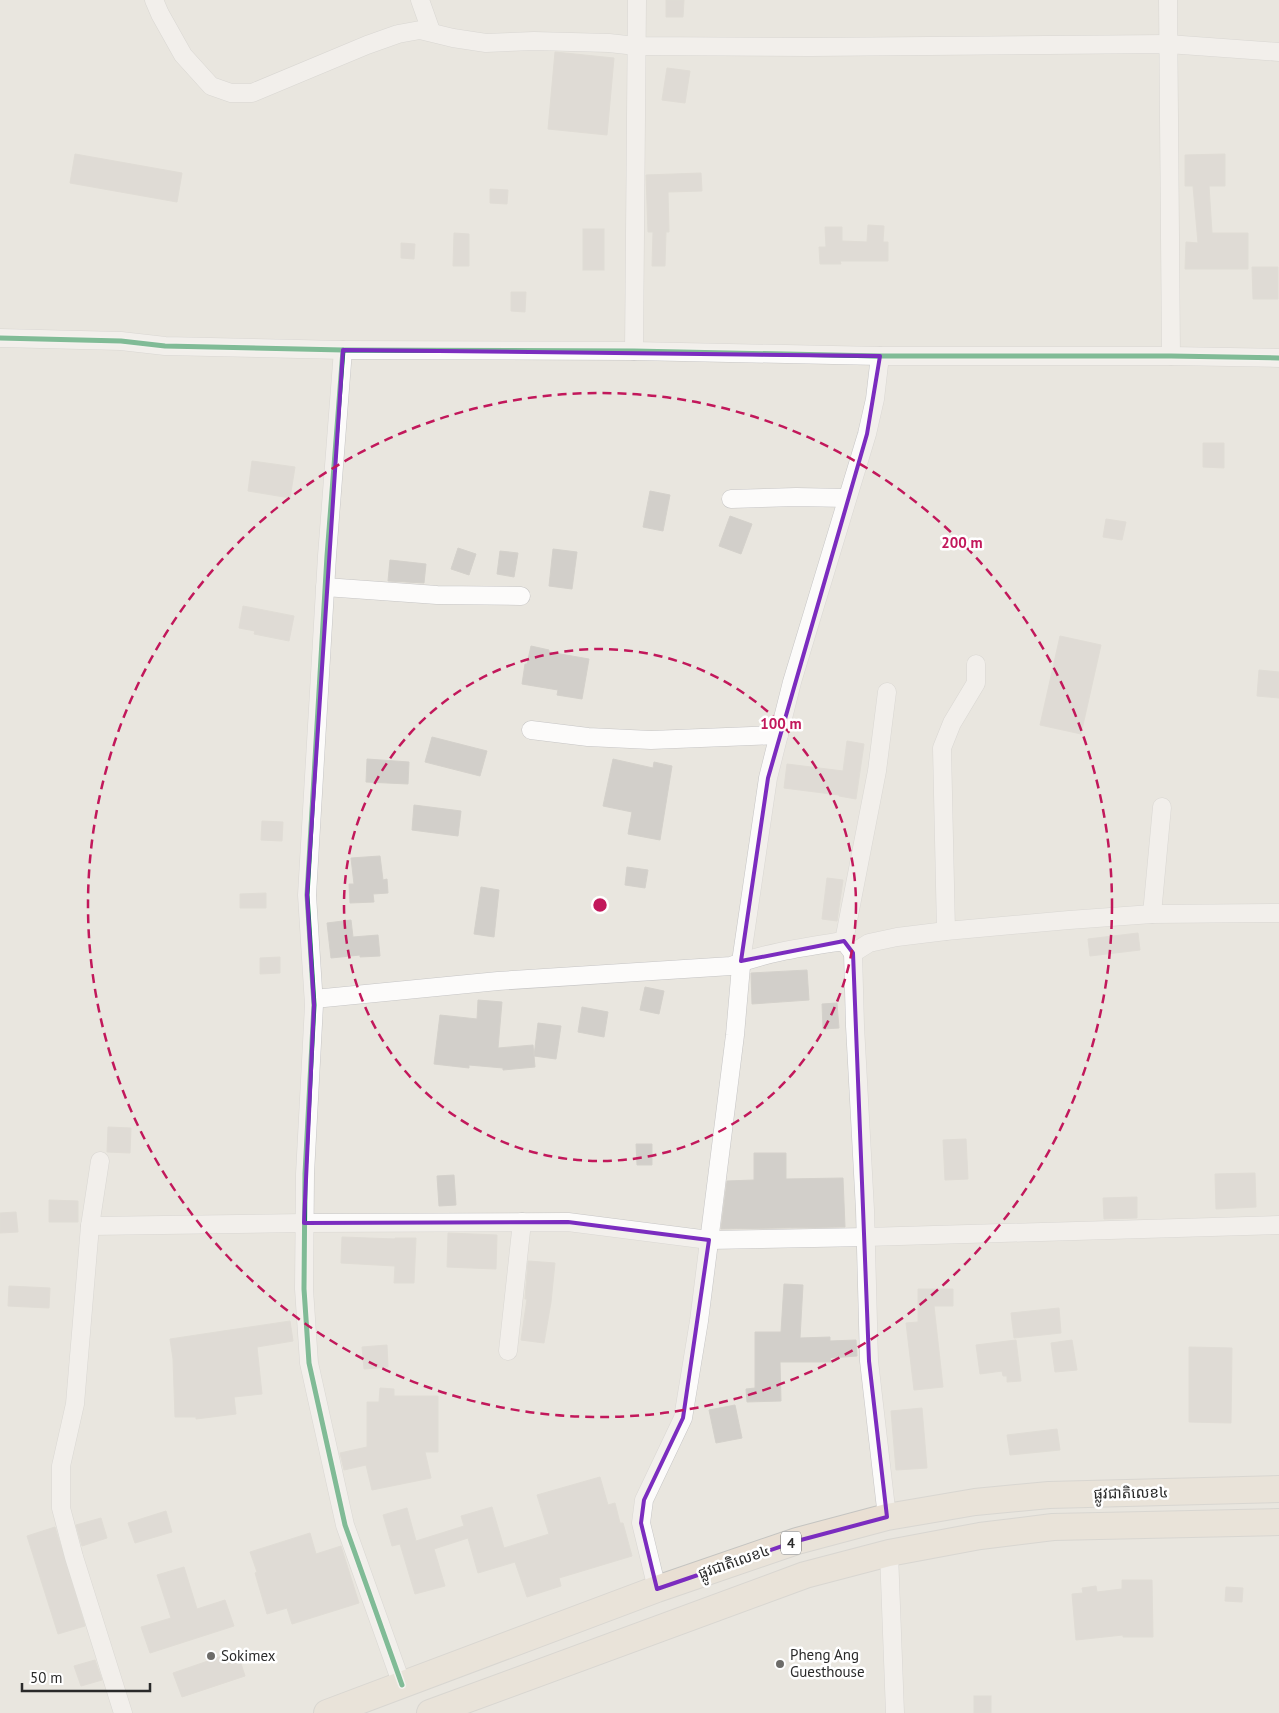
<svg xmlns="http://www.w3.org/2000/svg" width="1279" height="1713" font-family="'PT Sans','Noto Sans Khmer',sans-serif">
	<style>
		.building { fill: #d2cfca; stroke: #d4d1cb }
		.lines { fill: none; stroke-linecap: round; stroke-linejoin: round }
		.minor-casing { stroke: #c6c5c5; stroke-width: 19 }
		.highway-casing { stroke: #c4c4c1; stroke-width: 28 }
		.minor { stroke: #fcfbfa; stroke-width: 18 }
		.highway { stroke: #e9dfd3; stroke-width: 26 }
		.cycleway-casing { stroke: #fff; stroke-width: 8 }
		.cycleway { stroke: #00873e; stroke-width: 5 }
		.marked { fill: none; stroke: #7b2cbf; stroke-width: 4; stroke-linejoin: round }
		.ring { fill: none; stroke: #c2185b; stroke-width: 2.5; stroke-dasharray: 9 6 }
		.poi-dot { fill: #6d6c69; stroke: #fff; stroke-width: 2 }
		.labels { text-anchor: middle; stroke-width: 5; stroke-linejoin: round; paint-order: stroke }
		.shield { fill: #fff; stroke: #6a6a6a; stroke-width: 1 }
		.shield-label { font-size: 14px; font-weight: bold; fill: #2a2a2a }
		.street-label { font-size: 15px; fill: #2a2a2a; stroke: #fff }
		.poi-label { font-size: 15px; fill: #2a2a2a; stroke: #fff; text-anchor: start }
		.centre { fill: #c2185b; stroke: #fff; stroke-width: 2.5 }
		.ring-label { font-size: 15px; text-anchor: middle; font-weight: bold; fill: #c2185b; stroke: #fff; stroke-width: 5; stroke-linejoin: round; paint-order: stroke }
	</style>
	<rect width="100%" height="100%" fill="#e9e6df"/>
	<g class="building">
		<path d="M666,0H684L683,17H666Z"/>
		<path d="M555,52L614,58L607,135L548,129Z"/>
		<path d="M667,68L690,71L685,103L662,100Z"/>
		<path d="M75,154L182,173L177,202L70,183Z"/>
		<path d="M1225,154V186H1209L1212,233H1248V269H1185L1186,242L1198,243L1193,186H1185V155Z"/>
		<path d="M701,173L702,191L668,192L669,232H666L665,266H652L653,232H648L646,175Z"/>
		<path d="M490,189L508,190L507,204L490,203Z"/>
		<path d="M868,225L884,226L883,242H888V261H840L841,264H820L819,247H826L825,227H842V241L867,242Z"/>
		<rect x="583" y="229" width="21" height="41"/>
		<path d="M454,233L469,234V266H453Z"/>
		<path d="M401,243L415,244L414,259L401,258Z"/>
		<path d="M1252,267H1278V299H1253Z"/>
		<path d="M511,292H526L525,312L511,311Z"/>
		<path d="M1203,443H1224V468L1203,467Z"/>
		<path d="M252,461L295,467L290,498L248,491Z"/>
		<path d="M650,491L670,495L663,531L643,527Z"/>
		<path d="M730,516L752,524L741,554L719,546Z"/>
		<path d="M1106,519L1126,522L1122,540L1103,537Z"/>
		<path d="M458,548L476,554L469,575L451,569Z"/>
		<path d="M553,549L577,552L572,589L549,586Z"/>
		<path d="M500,551L518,553L514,577L497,574Z"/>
		<path d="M390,560L426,564L424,583L388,581Z"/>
		<path d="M243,606L294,616L289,641L254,634L255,631L239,628Z"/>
		<path d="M1060,636L1101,645L1081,734L1040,725Z"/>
		<path d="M531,646L549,650V652L589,659L582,699L557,695L558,690L522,684L525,664H527Z"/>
		<path d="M1259,670L1279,672V698L1257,696Z"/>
		<path d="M432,737L487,751L480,776L425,762Z"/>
		<path d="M847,741L864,744L856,799L839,796V795L784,788L787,764L843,771Z"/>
		<path d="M367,759L409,762L408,784L366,782Z"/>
		<path d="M613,759L653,768L654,762L672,766L660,840L628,834L632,812L603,806Z"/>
		<path d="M414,805L461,811L458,836L412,830Z"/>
		<path d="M262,821L283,822L282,841L261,840Z"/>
		<path d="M380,856L383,880L387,879L388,893L373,894L374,902L350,903L349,884H354L351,858Z"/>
		<path d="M627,867L648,870L645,888L625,885Z"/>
		<path d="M827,878L843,880L837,921L822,919Z"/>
		<path d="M481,887L499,890L494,937L474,934Z"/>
		<path d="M266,893V908H240V894Z"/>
		<path d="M351,920L353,937L378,935L380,956L360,957V955L331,958L327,923Z"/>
		<path d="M1138,933L1140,950L1090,956L1088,939Z"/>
		<path d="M280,957V973L260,974V958Z"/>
		<path d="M807,970L809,1000L752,1004L751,973Z"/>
		<path d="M645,987L664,991L659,1014L640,1010Z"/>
		<path d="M478,1000L502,1002L498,1048L533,1045L535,1067L503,1070V1068L469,1065V1068L434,1064L440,1015L477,1019Z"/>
		<path d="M837,1003L839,1028L823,1029L822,1004Z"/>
		<path d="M582,1007L608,1012L604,1037L578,1032Z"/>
		<path d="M538,1023L561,1026L556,1059L534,1056Z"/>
		<path d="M108,1127L131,1128L130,1153L107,1152Z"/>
		<path d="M966,1139L968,1179L945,1180L943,1140Z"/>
		<path d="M636,1144H652V1165H637Z"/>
		<path d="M754,1153H786V1179L843,1178L845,1227L721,1229L727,1181L754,1180Z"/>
		<path d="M1255,1173L1256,1207L1216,1209L1215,1174Z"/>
		<path d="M454,1175L456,1205L439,1206L437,1176Z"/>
		<path d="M1137,1197V1218L1104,1219L1103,1198Z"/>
		<path d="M49,1200L78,1201V1222H49Z"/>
		<path d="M16,1212L18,1232L0,1233V1213Z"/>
		<path d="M448,1233L497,1235L496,1269L447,1267Z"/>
		<path d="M342,1237L395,1239V1238H416L414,1283H394L395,1266L341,1263Z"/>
		<path d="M528,1261L555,1263L551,1302L544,1343L521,1340L527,1299H525Z"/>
		<path d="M784,1284L803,1285L800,1338L830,1337V1341L856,1340L857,1356L830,1358L831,1362H780L781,1401L747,1402L746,1389L755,1388V1332H781Z"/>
		<path d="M9,1286L50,1288L49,1308L8,1306Z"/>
		<path d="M918,1289H953V1306H934L943,1387L914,1390L906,1323L918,1322Z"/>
		<path d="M1059,1308L1061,1333L1014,1338L1011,1313Z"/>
		<path d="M290,1321L293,1341L257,1347L262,1394L234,1397L236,1414L196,1419V1417H175L173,1359L170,1339Z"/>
		<path d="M1016,1340L1021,1381L1007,1382V1376H1003L1002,1371L980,1374L976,1345Z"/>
		<path d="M1072,1340L1077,1370L1055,1372L1051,1343Z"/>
		<path d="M387,1345L388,1367L364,1369L362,1347Z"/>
		<path d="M1189,1347L1232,1348L1231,1423L1189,1422Z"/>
		<path d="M380,1388L394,1389V1396H438V1452H425L431,1478L372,1490L366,1465L344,1470L340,1453L367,1447V1402H379Z"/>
		<path d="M735,1405L742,1438L716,1443L709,1410Z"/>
		<path d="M922,1408L927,1468L896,1470L891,1411Z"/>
		<path d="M1057,1429L1060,1450L1010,1455L1007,1435Z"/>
		<path d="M600,1477L608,1505L615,1503L620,1523H623L632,1556L559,1578L561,1586L527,1597L515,1562L478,1573L468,1538L434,1549L445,1586L415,1594L400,1544L392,1546L383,1515L407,1508L416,1541L464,1526L461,1516L492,1507L504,1548L549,1534L537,1495Z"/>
		<path d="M166,1511L172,1532L135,1543L128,1523Z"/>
		<path d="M101,1518L107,1538L82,1546L76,1525Z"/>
		<path d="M55,1527L85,1626L58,1634L27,1536Z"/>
		<path d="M310,1533L316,1554L341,1546L359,1603L292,1624L287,1608L267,1614L255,1573L257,1572L250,1552Z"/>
		<path d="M184,1567L197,1609L225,1600L234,1626L150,1653L141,1627L171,1618L157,1575Z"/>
		<path d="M1122,1580H1152L1153,1637H1123V1635L1076,1640L1072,1594L1083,1593L1082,1588L1096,1586L1097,1592L1122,1589Z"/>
		<path d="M1226,1587L1243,1588L1242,1602L1225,1601Z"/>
		<path d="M237,1651L245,1676L182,1697L173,1673Z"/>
		<path d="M95,1660L102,1680L81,1686L74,1666Z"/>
		<rect x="974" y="1696" width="17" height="17"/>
	</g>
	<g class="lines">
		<g class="minor-casing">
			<g id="minor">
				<path d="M154,0L160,14L183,55L211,86L231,93H252L367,45L398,34L420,30L453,38L486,43L534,41L609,43L636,46L810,47L1168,44L1279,52"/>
				<path d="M420,0L431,31"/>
				<path d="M1168,0L1171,356"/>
				<path d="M0,338L121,341L165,346L343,350L634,351L880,356H1171L1279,358"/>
				<path d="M343,350L327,556L307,895L314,1005L305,1174L304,1289L309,1363L345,1525L402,1685"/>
				<path d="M634,351L637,0"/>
				<path d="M731,499L796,497L847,498"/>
				<path d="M325,587L437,595L521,596"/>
				<path d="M531,730L588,737L651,740L779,735"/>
				<path d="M1152,914L1162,807"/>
				<path d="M946,931L942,748L952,723L976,683V664"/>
				<path d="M844,941L877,771L887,692"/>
				<path d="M853,953L855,1026L865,1210L869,1361L887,1517"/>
				<path d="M314,999L498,981L731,966C767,952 806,947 844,941L853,953L869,943L897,937L946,931L1069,920L1152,914L1279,913"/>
				<path d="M100,1161L90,1226L75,1404L61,1466V1508L74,1557L123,1713"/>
				<path d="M90,1226L304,1223L568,1222L709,1240L866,1237L1279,1225"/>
				<path d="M508,1351L522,1222"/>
				<path d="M889,1553L895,1713"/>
				<path d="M657,1589L641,1523L644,1500L683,1418L699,1321L735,1035L742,955L768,778L792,682L867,434L875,399L880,356"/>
			</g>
		</g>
		<g class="highway-casing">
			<g id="highway">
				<path d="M327,1713L657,1589L797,1541L887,1517L975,1502L1049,1495L1279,1489"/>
				<path d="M430,1713L805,1575L889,1553L980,1536L1053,1527L1279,1522"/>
			</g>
		</g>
		<use href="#minor" class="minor"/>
		<use href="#highway" class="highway"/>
		<g class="cycleway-casing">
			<g id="cycleway">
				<path d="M0,338L121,341L165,346L343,350L634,351L880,356H1171L1279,358"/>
				<path d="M343,350L327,556L307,895L314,1005L305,1174L304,1289L309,1363L345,1525L402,1685"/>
			</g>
		</g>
		<use href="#cycleway" class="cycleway"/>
	</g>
	<path d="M0 0H1279V1713H0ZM343,350L880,356L867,434L768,778L741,961L844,941L853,953L869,1361L887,1517L797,1541L657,1589L641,1523L644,1500L683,1418L709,1240L568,1222L304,1223L314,1005L307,895Z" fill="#e9e6df" fill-opacity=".55" fill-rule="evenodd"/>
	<path class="marked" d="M343,350L880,356L867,434L768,778L741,961L844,941L853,953L869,1361L887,1517L797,1541L657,1589L641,1523L644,1500L683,1418L709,1240L568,1222L304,1223L314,1005L307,895Z"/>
	<g class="ring">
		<circle cx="600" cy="905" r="256"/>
		<circle cx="600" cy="905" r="512"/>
	</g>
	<g class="poi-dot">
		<circle cx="211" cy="1656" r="5"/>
		<circle cx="780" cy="1664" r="5"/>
	</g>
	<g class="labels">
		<rect class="shield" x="781" y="1531.5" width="20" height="23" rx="4"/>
		<g class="shield-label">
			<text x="791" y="1548">4</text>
		</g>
		<g class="street-label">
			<text transform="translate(1131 1493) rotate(-1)" y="5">ផ្លូវជាតិលេខ៤</text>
			<text transform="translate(734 1562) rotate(-19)" y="5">ផ្លូវជាតិលេខ៤</text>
		</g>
		<g class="poi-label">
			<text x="790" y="1660">Pheng Ang<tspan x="790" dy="17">Guesthouse</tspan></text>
			<text x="221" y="1661">Sokimex</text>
		</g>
	</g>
	<circle cx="600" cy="905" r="8" class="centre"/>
	<g class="ring-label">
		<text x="962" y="548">200 m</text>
		<text x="781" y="729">100 m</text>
	</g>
	<path d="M22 1683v8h128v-8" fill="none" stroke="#2a2a2a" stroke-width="2.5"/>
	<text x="30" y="1683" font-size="15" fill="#2a2a2a" stroke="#ffffff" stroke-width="4" paint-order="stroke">50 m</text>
</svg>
